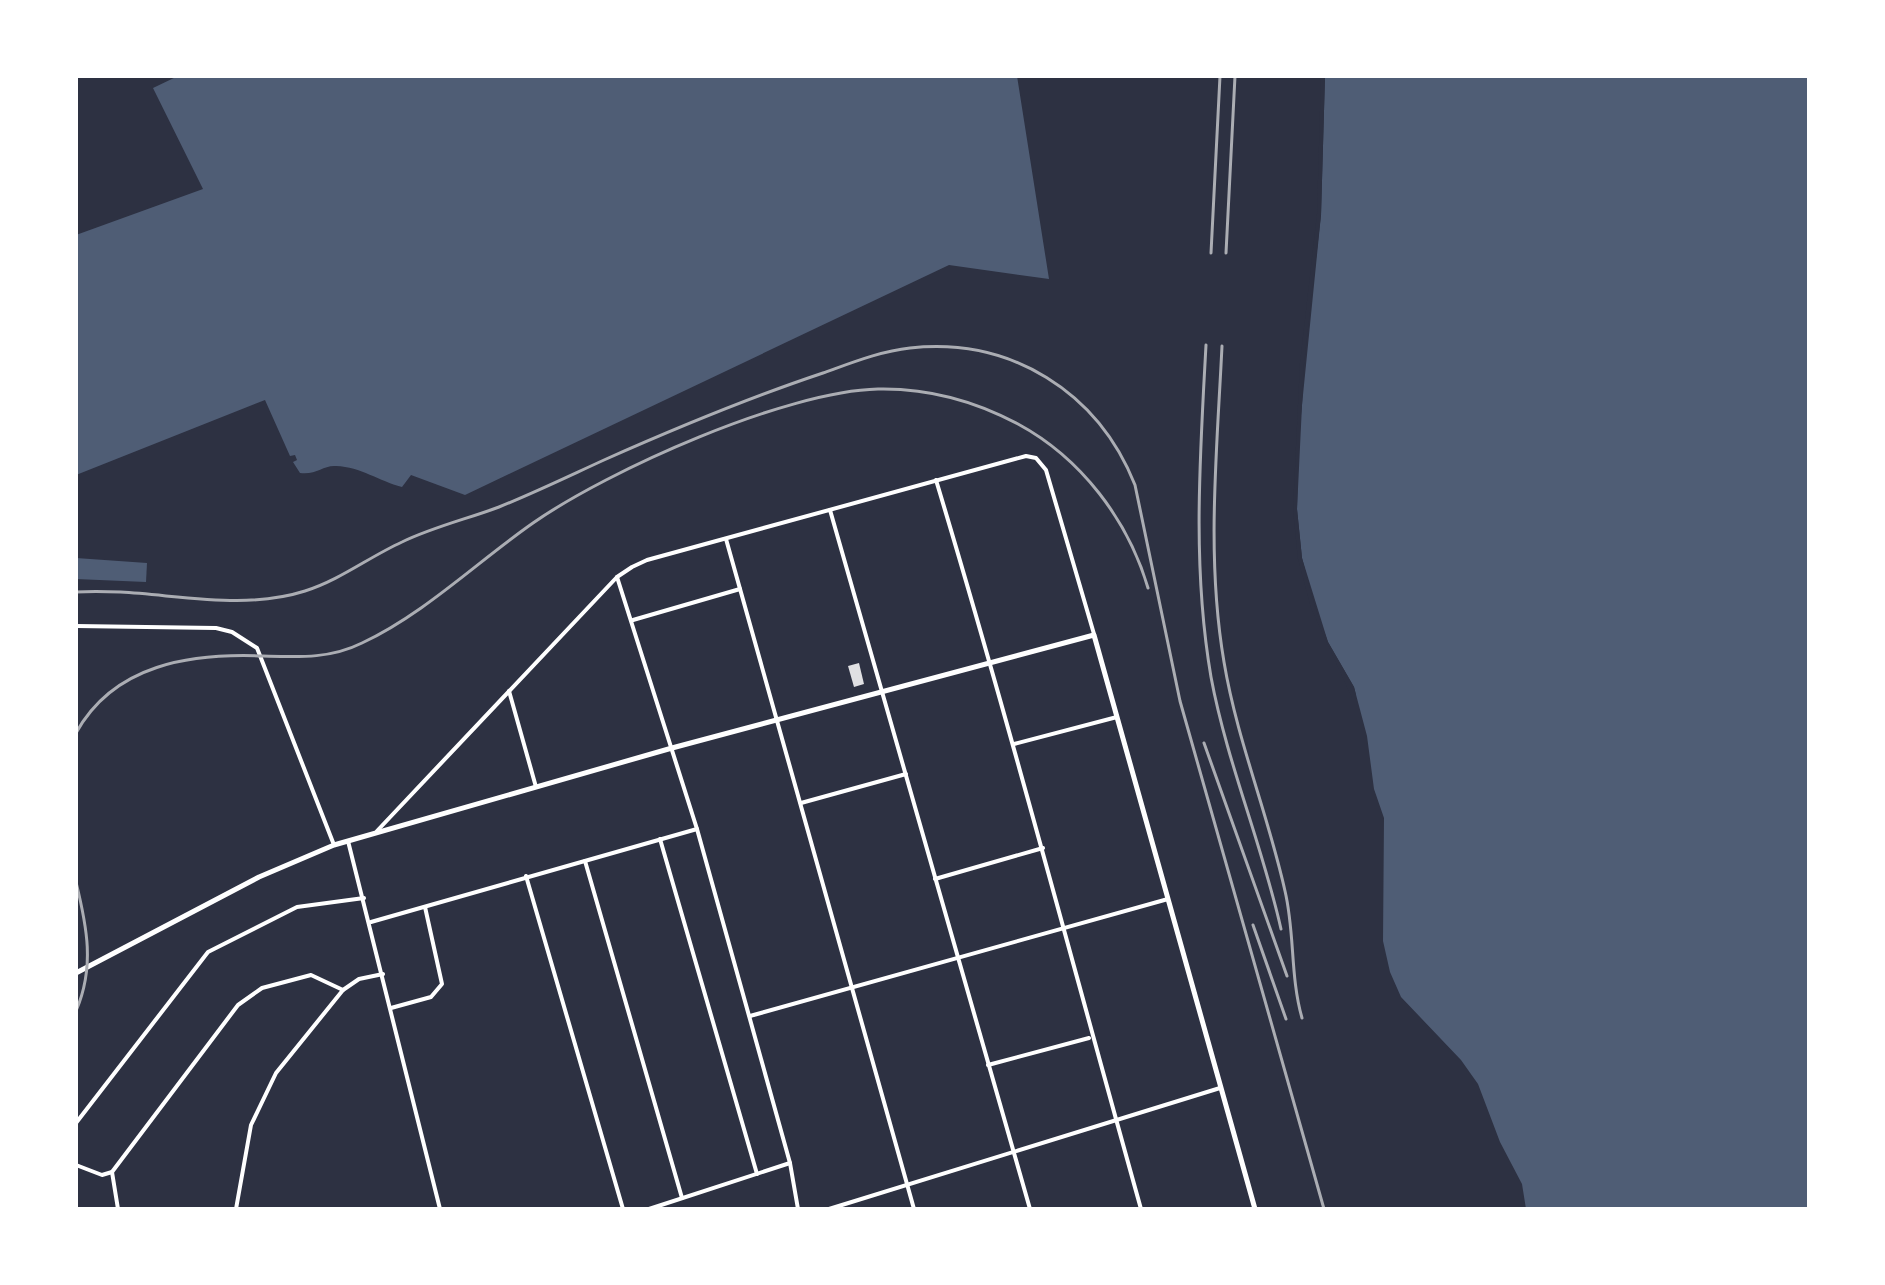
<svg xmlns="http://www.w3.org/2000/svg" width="1885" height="1285" font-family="'PT Sans Narrow',sans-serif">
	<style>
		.water { fill: #4f5d75 }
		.pier { fill: #2d3142 }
		.building { fill: #e0e0e3 }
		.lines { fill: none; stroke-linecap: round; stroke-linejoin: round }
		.minor { stroke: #fff; stroke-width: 4 }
		.tertiary { stroke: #fff; stroke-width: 5 }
		.rail { stroke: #abadb3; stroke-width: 3 }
	</style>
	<rect width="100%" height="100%" fill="#2d3142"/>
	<g class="water">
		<path d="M178,76H1017L1049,279L949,265L465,495L411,475L402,487C379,481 361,467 336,466C323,465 317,475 300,473L293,462L297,460L295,455L290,456L265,400L76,475V235L203,189L153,88Z"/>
		<path d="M1325,76H1809V1209H1526L1522,1184L1500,1142L1478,1084L1461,1060L1401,997L1390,972L1383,941L1384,818L1374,789L1367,736L1354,687L1328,642L1302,558L1297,509L1299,435L1321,215Z"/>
		<path d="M76,558L147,563L146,582L76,579Z"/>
	</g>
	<path class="pier" d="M1321,76H1325L1321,215L1304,364L1297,509L1302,558L1315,607L1328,642L1354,687L1356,695L1352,698L1311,608L1298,559L1293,509L1300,363L1317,214Z"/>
	<path class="building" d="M859,663L864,684L854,687L848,666Z"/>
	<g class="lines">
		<g class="minor">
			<path d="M936,480C1009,722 1073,966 1141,1209"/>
			<path d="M830,510L1030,1209"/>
			<path d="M726,539L914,1209"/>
			<path d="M617,577L697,829L790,1163L798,1209"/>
			<path d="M633,620L740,589"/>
			<path d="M76,626L216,628L232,632L257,648L334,845"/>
			<path d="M509,691L536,787"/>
			<path d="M1014,744L1117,717"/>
			<path d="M801,803L906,774"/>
			<path d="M377,831L617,577L632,567L647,560L1026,456L1036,458L1046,470L1094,634"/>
			<path d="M660,839L757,1174"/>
			<path d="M348,841L440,1209"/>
			<path d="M585,861L682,1198"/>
			<path d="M526,876L623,1209"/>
			<path d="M935,879L1043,848"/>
			<path d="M371,922L697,829"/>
			<path d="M391,1008L431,997L442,984L425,907"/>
			<path d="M750,1016L1168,899"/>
			<path d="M988,1065L1089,1038"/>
			<path d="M76,1123L208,952L297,907L364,898"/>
			<path d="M76,1165L102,1175L112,1172L238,1005L262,988L311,975L343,990"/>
			<path d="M112,1172L118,1209"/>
			<path d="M236,1209L251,1125L276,1073L343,990L359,979L383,974"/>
			<path d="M649,1209L790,1163"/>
			<path d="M829,1209L1220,1088"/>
		</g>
		<path class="tertiary" d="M76,973L259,877L334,845L672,748L1094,635L1255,1209"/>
		<g class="rail">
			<path d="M1211,253L1220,76"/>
			<path d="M1226,253L1235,76"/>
			<path d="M1206,345C1200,456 1192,567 1211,677C1227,763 1262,844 1281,929"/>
			<path d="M1222,346C1217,451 1206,557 1224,662C1237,740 1268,814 1285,891C1295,933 1290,976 1302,1018"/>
			<path d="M76,592C151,587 233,614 305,591C340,580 369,557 402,542C433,527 467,519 499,507C534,493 569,476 604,460C676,428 748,398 823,373C851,363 881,351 910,348C1011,337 1098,392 1135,485L1180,701L1324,1209"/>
			<path d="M76,733C114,664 191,653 263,656C298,657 330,659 362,643C424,614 477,562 533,523C609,470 786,391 878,389C927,388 975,401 1018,424C1081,458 1128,520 1148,588"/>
			<path d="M1204,743L1287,976"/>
			<path d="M76,882C87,927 95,967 76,1011"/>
			<path d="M1253,925L1286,1019"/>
		</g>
	</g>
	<rect width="1885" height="1285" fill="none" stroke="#ffffff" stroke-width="156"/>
</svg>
